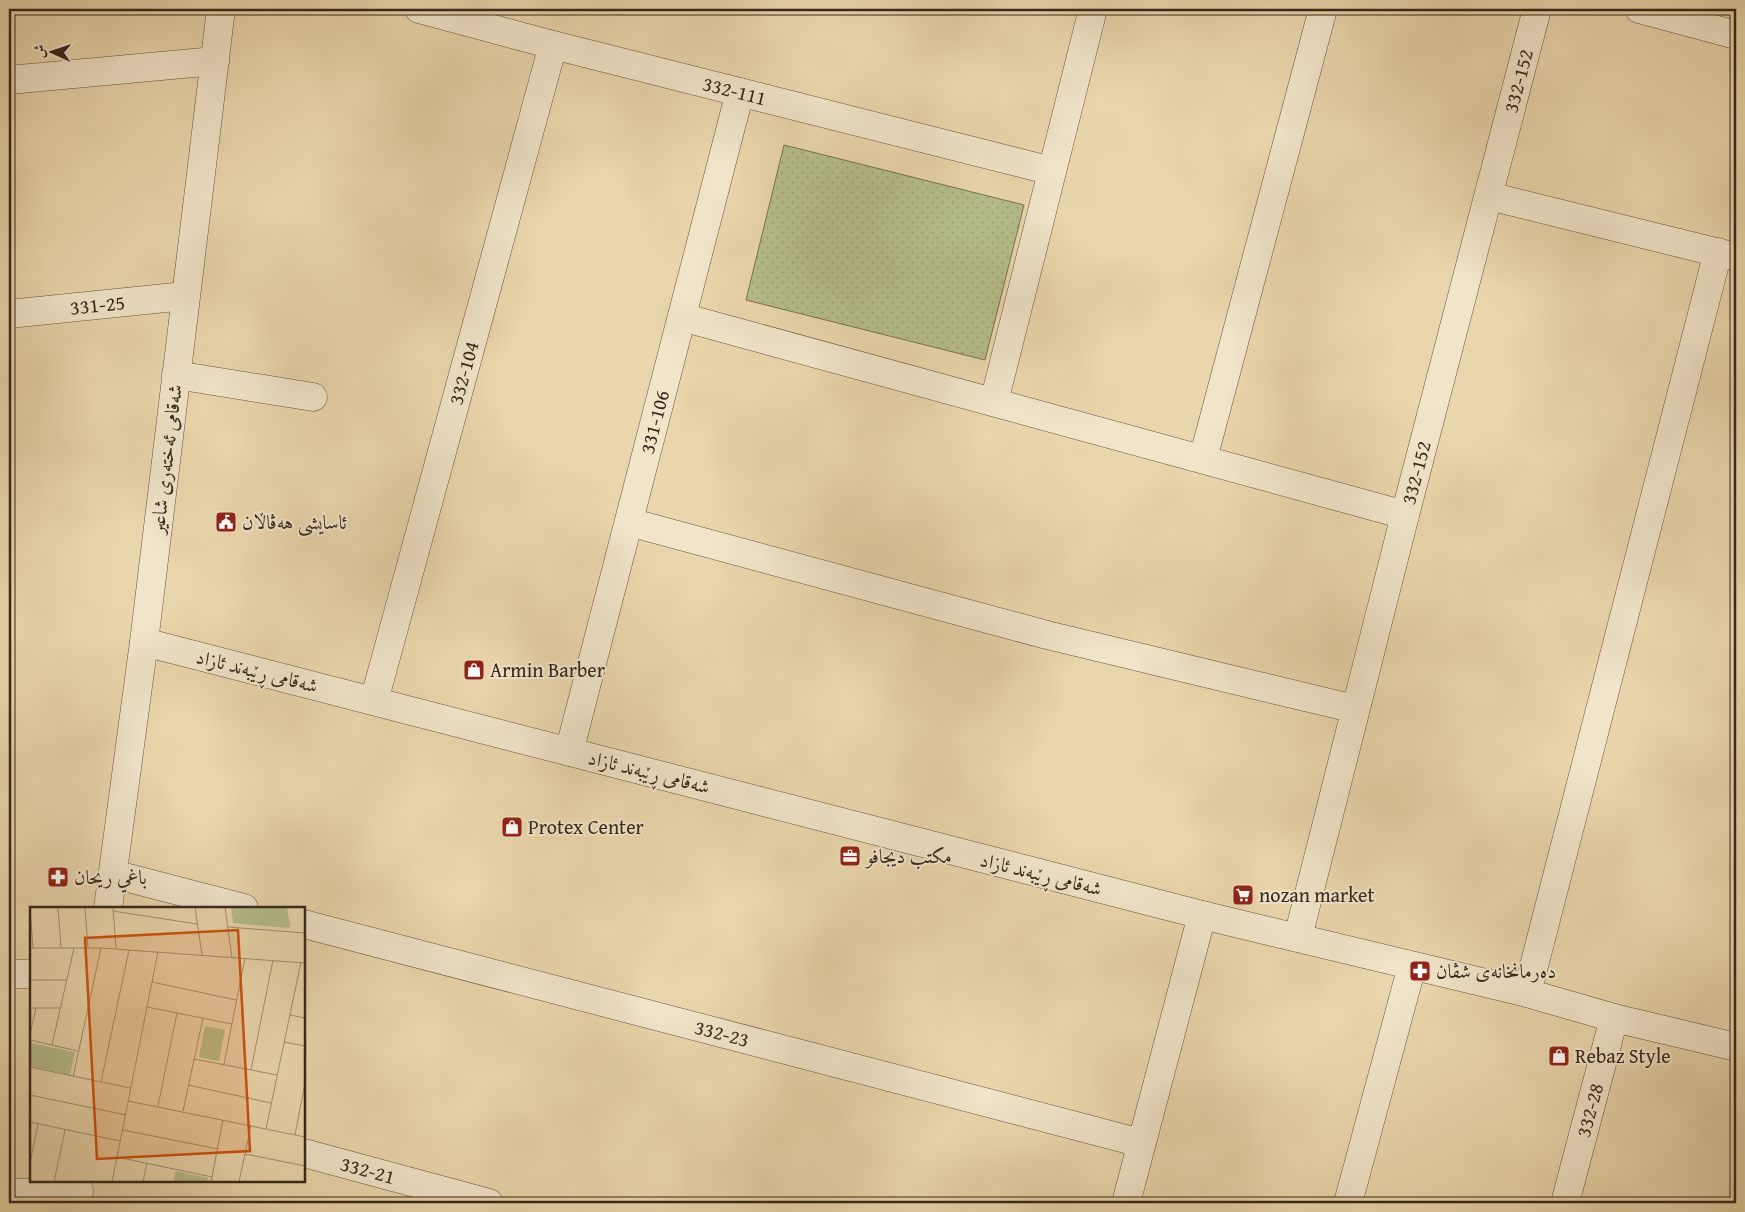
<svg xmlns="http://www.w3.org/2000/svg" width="1745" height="1212" font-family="'Gentium Book Plus',Amiri,serif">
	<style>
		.grass { fill: url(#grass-dots); stroke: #767254 }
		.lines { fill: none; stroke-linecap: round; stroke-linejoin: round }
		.minor-casing { stroke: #645341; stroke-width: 29 }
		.minor { stroke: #f1e4c9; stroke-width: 28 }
		.labels { text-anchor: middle; stroke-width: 4; stroke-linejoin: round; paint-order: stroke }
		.street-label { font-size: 20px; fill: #37271d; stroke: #f1e4c9 }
		.poi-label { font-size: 20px; fill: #37271d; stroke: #f1e4c9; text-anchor: start }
		.inset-road { fill: none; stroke: #a29073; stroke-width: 1 }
		.view { fill: #cd520f; fill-opacity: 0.15; stroke: #cd520f; stroke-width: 2.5 }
		.inset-edge { fill: none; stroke: #37271d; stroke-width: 2.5 }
	</style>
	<defs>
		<pattern id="grass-dots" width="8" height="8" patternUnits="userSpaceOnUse" patternTransform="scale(1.25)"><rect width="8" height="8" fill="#b5be8b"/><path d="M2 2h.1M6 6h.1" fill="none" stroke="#9ca378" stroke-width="1.8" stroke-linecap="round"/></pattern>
	</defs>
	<rect width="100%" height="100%" fill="#ead6ac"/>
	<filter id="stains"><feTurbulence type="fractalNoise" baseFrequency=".004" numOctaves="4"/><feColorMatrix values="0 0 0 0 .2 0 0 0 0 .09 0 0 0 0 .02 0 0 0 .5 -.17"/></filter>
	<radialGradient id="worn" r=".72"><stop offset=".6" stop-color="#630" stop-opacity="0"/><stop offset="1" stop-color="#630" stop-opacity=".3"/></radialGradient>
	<path class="grass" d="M784,145L1024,205L985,360L746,300Z"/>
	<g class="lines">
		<g class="minor-casing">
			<g id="minor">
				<path id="s1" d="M419,9L553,45L1052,171"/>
				<path d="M1639,9L1736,35"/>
				<path d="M9,80L215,61"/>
				<path d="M1489,196L1736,257"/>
				<path id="s2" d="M9,314L185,296"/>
				<path d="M682,317L1405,515"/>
				<path d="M176,375L313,397"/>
				<path d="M994,402L1093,9"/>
				<path d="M1203,459L1323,9"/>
				<path d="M629,522L1047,635L1355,709"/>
				<path d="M144,642L1202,915L1527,993L1614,1018L1736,1047"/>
				<path id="s3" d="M374,701L553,45"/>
				<path id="s4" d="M569,752L740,92"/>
				<path d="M113,874L244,908"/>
				<path d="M108,908L144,642L221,9"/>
				<path id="s5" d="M304,924L1141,1143"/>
				<path id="s6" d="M1298,937L1405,515L1537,9"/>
				<path d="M9,974H31"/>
				<path d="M1527,993L1718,252"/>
				<path id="s7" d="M304,1153L489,1203"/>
				<path d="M9,1193L79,1191"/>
				<path d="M1126,1203L1202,915"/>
				<path d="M1348,1203L1412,966"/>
				<path id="s8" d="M1565,1203L1614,1018"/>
			</g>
		</g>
		<use href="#minor" class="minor"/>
	</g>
	<defs>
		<g id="civic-square" transform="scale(1.125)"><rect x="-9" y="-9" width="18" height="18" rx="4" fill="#8f2418" stroke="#f1e4c9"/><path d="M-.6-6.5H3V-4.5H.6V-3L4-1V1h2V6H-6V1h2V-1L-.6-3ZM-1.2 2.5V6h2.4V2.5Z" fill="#fff"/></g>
		<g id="shop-square" transform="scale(1.125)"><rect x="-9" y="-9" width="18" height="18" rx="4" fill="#8f2418" stroke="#f1e4c9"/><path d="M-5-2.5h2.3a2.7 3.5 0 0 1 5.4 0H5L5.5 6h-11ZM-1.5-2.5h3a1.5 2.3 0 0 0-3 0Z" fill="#fff"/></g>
		<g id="office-square" transform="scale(1.125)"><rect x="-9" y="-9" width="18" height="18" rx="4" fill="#8f2418" stroke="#f1e4c9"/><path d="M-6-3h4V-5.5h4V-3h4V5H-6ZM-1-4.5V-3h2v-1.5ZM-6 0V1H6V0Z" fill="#fff"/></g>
		<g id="pharmacy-square" transform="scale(1.125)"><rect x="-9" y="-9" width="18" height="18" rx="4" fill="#8f2418" stroke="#f1e4c9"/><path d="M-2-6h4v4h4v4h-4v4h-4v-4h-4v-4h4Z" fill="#fff"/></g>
		<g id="supermarket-square" transform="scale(1.125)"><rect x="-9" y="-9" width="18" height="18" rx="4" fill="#8f2418" stroke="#f1e4c9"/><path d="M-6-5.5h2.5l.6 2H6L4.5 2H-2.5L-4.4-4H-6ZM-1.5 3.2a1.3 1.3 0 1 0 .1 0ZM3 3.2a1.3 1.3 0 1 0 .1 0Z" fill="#fff"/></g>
	</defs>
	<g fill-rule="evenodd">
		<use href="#civic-square" x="226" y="522"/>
		<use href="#shop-square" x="474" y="670"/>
		<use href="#shop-square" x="512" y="827"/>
		<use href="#office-square" x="850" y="856"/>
		<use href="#pharmacy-square" x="58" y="877"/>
		<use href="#supermarket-square" x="1243" y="895"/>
		<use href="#pharmacy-square" x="1420" y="971"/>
		<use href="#shop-square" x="1559" y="1056"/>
	</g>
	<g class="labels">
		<g class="street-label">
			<text dy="7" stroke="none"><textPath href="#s6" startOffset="884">332-152</textPath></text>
			<text dy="7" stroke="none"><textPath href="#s1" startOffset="326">332-111</textPath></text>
			<text dy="7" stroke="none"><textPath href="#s2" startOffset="89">331-25</textPath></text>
			<text dy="7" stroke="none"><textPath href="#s3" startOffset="340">332-104</textPath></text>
			<text dy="7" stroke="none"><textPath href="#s4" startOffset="341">331-106</textPath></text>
			<text transform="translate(166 459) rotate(-83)" y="7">شەقامی ئەختەری شاعیر</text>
			<text dy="7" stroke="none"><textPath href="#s6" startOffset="479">332-152</textPath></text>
			<text transform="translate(257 671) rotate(14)" y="7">شەقامی ڕێبەند ئازاد</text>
			<text transform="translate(649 772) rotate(14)" y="7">شەقامی ڕێبەند ئازاد</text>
			<text transform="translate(1041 874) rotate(14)" y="7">شەقامی ڕێبەند ئازاد</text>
			<text dy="7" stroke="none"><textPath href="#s5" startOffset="432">332-23</textPath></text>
			<text dy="7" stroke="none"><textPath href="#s8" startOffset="96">332-28</textPath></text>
			<text dy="7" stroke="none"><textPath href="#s7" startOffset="66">332-21</textPath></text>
		</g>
		<g class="poi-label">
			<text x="242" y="529">ئاسایشی هەڤاڵان</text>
			<text x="490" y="677">Armin Barber</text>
			<text x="528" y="834">Protex Center</text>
			<text x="866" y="863">مكتب ديجافو</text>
			<text x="74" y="884">باغي ريحان</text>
			<text x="1259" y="902">nozan market</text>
			<text x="1436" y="978">دەرمانخانەی شڤان</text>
			<text x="1575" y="1063">Rebaz Style</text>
		</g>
	</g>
	<g transform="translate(30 907)">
		<rect width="275" height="275" fill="#ead6ac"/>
		<path d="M201,0H257L260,18L259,21L203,16ZM175,119L195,123L189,154L169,150Z" fill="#b5be8b"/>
		<path d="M1,136L45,145L40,168L0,159ZM146,264L178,271L177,275H143Z" fill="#b5be8b"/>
		<path class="inset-road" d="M28,0L31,40M55,0L58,41M83,0L86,42M165,0L172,48M195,0L202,51M0,1L3,41M83,4L167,17M198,20L275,26M0,41H71L275,56M0,73H36M122,75L206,93M117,100L202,117M0,101H30M260,108L275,111M0,127L6,101M0,133L48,144M254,135L275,139M22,138L44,41M164,152L247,168M194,157L215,51M0,160L100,181M221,163L243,53M43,170L71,41M71,175L99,43M158,178L241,196M0,188L96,208M98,194L275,230M128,199L147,106M153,204L173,111M0,215L90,234M236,222L271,55M93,223L188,242M265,228L275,176M215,247L275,259M87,250L182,270M0,256L8,217M24,275L35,223M82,275L128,45M113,275L117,256M181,275L193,213M209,275L221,218"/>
		<path class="view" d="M208,23L220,244L67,252L55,31Z"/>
		<rect width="275" height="275" class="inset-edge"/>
	</g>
	<rect width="1745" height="1212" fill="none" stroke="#ead6ac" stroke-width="30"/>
	<rect x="10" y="10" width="1725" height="1192" fill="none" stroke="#37271d" stroke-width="2.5"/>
	<rect x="15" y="15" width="1715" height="1182" fill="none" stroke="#37271d"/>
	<g transform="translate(52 52) rotate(273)" stroke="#f1e4c9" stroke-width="4" paint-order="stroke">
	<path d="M0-4L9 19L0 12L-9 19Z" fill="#37271d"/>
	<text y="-8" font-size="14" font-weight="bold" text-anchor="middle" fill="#37271d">ش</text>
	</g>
	<rect width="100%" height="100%" filter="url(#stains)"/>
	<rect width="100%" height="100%" fill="url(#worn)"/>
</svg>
